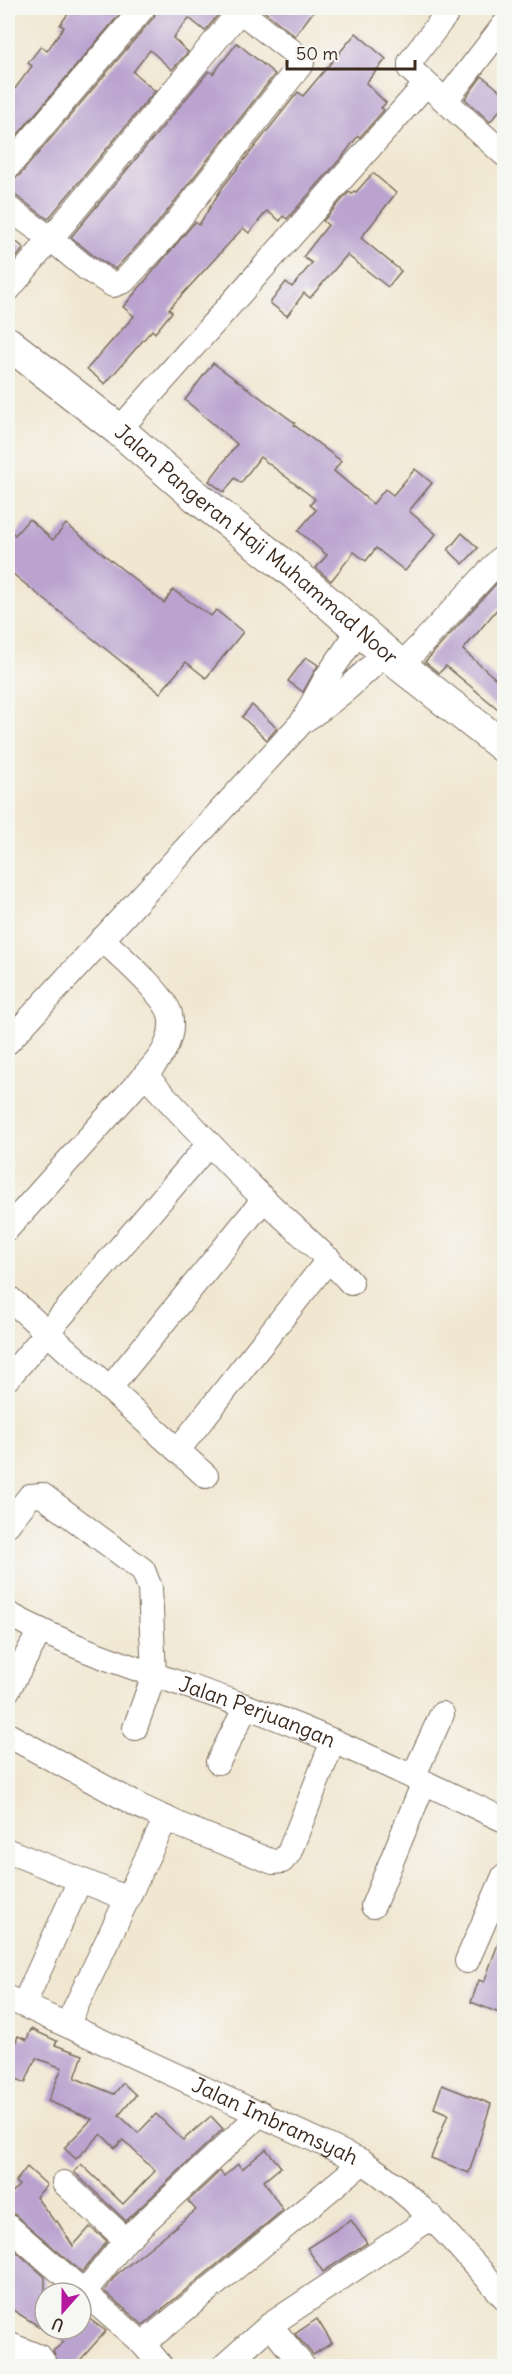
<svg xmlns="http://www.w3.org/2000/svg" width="512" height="2374" font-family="Delius,sans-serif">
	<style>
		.building { fill: #baa3cf }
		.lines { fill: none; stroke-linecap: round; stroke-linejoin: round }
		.minor-casing { stroke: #7b6c5d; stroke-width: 26 }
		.major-casing { stroke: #7b6c5d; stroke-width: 34 }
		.minor { stroke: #fff; stroke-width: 24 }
		.major { stroke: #fff; stroke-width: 32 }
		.labels { text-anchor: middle; stroke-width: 6; stroke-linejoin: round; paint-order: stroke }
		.street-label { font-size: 21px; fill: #3b2a1e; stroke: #f6f6f2 }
	</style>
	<rect width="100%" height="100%" fill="#f6f6f2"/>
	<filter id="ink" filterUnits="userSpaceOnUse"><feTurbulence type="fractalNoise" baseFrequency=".0167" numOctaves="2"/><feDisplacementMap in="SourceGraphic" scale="12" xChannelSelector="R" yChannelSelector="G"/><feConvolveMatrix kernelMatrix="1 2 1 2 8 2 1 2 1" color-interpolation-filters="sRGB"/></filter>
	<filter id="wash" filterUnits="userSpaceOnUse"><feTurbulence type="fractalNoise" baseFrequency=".008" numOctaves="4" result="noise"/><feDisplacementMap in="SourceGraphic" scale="24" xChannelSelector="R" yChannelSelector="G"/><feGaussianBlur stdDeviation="1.35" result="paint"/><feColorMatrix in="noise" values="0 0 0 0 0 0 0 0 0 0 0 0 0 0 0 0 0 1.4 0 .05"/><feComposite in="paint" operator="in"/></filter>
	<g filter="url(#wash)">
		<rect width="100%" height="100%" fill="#f1e7d1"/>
		<g id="blocks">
			<g class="building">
				<path d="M72,8H125L8,146V98L32,66L28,63L41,46L47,51L64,27L60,25Z"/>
				<path d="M157,8H222V10L205,31L189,18L173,38L188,52L172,70L150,50L133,72L155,91L48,219L16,196L8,194V181L19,176L154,17Z"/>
				<path d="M260,8H316L295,36Z"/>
				<path d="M356,33L386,59L366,83L386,103L381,108L384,110L360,137L358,136L342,157L287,219L283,216L280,221L267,211L249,233L243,228L169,309L172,312L155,333L152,330L105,384L87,369L134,316L123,307L195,222L199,225L222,188L298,92L303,96Z"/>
				<path d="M237,43L275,74L153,229L115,269L94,256L71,237L209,71L213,74Z"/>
				<path d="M482,76L504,94V105L490,122L465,99Z"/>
				<path d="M373,173L396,193L361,238L401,271L388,287L347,255L310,298L304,293L287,316L270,303L286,282L292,287L312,263L303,257L328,225L323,221L349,192L352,194L354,191L356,192Z"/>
				<path d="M8,235L24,248L8,268Z"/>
				<path d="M213,363L295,423L294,425L341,461L334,471L373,504L385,489L393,495L415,469L432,483L409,511L436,534L405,571L376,548L366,561L354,552L331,581L316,568L327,555L298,531L316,510L310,505L315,499L260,457L241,483L235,478L224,492L209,481L237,444L185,400Z"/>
				<path d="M29,519L53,540L66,524L164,603L173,590L211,616L216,610L243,632L206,678L186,662L160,693L8,570V529L15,535Z"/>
				<path d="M462,533L478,548L463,564L448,550Z"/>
				<path d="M504,575V601L463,650L504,686V714L446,666L439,673L425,662Z"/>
				<path d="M306,657L318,665L303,692L288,681Z"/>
				<path d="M252,705L277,728L267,740L242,717Z"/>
				<path d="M503,1930L504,1931V2015L471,2002L479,1980L484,1982Z"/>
				<path d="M31,2029L57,2041L55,2045L83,2055L75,2078L114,2094L123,2083L136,2095L119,2115L138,2133L156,2114L183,2140L211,2116L223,2129L126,2221L74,2172L81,2164L123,2204L155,2171L123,2140L115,2148L101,2134L76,2159L64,2148L92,2119L48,2101L62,2068L36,2058L25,2083L8,2075V2061L18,2036L27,2040Z"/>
				<path d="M442,2085L491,2104L469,2173L431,2158L448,2114L434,2108Z"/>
				<path d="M266,2149L281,2167L264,2181L283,2210L143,2325L104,2291L116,2275L196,2210L188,2201L220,2171L224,2176L238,2164L242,2169Z"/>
				<path d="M27,2167L47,2185L36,2197L55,2222L57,2221L73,2246L90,2227L107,2241L82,2272L8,2209V2197L19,2185L15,2182Z"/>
				<path d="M351,2220L367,2243L323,2272L307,2248Z"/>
				<path d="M8,2244L45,2277V2329H81V2313L106,2331L74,2367H60L53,2351L64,2342L8,2307Z"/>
				<path d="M317,2319L332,2343L313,2355L295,2334Z"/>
			</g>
		</g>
	</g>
	<g filter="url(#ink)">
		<use href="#blocks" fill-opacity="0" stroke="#7b6c5d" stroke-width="1.5"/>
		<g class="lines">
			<g class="minor-casing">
				<g id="minor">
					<path d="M451,8L410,62V69L504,154"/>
					<path d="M446,100L504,25"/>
					<path d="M8,167L143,8"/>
					<path d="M8,208L50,238L86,268L113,285L124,281L164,238L302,63L293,52L236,8"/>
					<path d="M8,290L240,11"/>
					<path d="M119,430L426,84"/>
					<path d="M401,666L504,555"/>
					<path d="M303,721L326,678L351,642"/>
					<path d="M8,1042L303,721C331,704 353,684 376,662"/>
					<path d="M145,1075C184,1117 223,1159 264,1199C293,1227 324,1253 351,1283"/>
					<path d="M8,1228L145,1075C154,1065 164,1054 168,1041C171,1033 172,1023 170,1014C164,993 119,955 102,939"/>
					<path d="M8,1297L206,1476"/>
					<path d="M8,1378L209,1144"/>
					<path d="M109,1389L264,1199"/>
					<path d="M178,1450L329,1259"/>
					<path d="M8,1524L30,1496L42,1495L143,1570L150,1588L154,1675L135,1728"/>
					<path id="s1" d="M8,1614C83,1655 165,1677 245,1706C334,1738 419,1780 504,1820"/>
					<path d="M8,1690L40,1631"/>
					<path d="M8,1735L139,1806L182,1826L273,1862L282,1861L289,1853L333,1741"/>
					<path d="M218,1762L246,1707"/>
					<path d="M413,1777L442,1714"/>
					<path d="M8,1851L128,1899"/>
					<path d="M373,1906L424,1782"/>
					<path d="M467,1961L504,1876"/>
					<path id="s2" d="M8,1998L363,2162C420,2199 459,2247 504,2297"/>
					<path d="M24,2004L80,1880"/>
					<path d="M67,2025L166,1818"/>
					<path d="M64,2183L126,2240"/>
					<path d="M8,2226L143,2344L161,2366"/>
					<path d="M85,2291L126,2240L261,2113"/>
					<path d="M270,2325L303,2366"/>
					<path d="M8,2344L40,2357L46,2366"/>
					<path d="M143,2344L363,2162"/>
					<path d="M224,2366L270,2325L432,2217"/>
				</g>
			</g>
			<g class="major-casing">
				<g id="major">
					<path id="s3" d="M8,343L119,430L198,498L294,573L401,666L504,747"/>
				</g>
			</g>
			<use href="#minor" class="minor"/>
			<use href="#major" class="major"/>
		</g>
	</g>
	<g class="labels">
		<g class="street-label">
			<text dy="7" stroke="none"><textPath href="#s3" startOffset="320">Jalan Pangeran Haji Muhammad Noor</textPath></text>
			<text dy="7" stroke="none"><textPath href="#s1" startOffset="268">Jalan Perjuangan</textPath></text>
			<text dy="7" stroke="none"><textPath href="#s2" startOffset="294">Jalan Imbramsyah</textPath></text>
		</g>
	</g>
	<rect width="512" height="2374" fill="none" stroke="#f6f6f2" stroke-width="30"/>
	<g transform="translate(63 2311) rotate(201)"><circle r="28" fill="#f6f6f2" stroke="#aba49d" stroke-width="1.5"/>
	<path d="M0-4.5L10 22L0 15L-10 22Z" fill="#b5179e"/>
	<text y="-9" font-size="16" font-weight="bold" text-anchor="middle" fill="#3b2a1e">U</text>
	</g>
	<path d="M287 60v9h128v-9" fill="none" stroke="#3b2a1e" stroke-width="3"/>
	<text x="296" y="60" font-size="18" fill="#3b2a1e" stroke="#f6f6f2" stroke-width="4.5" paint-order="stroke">50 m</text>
</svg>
